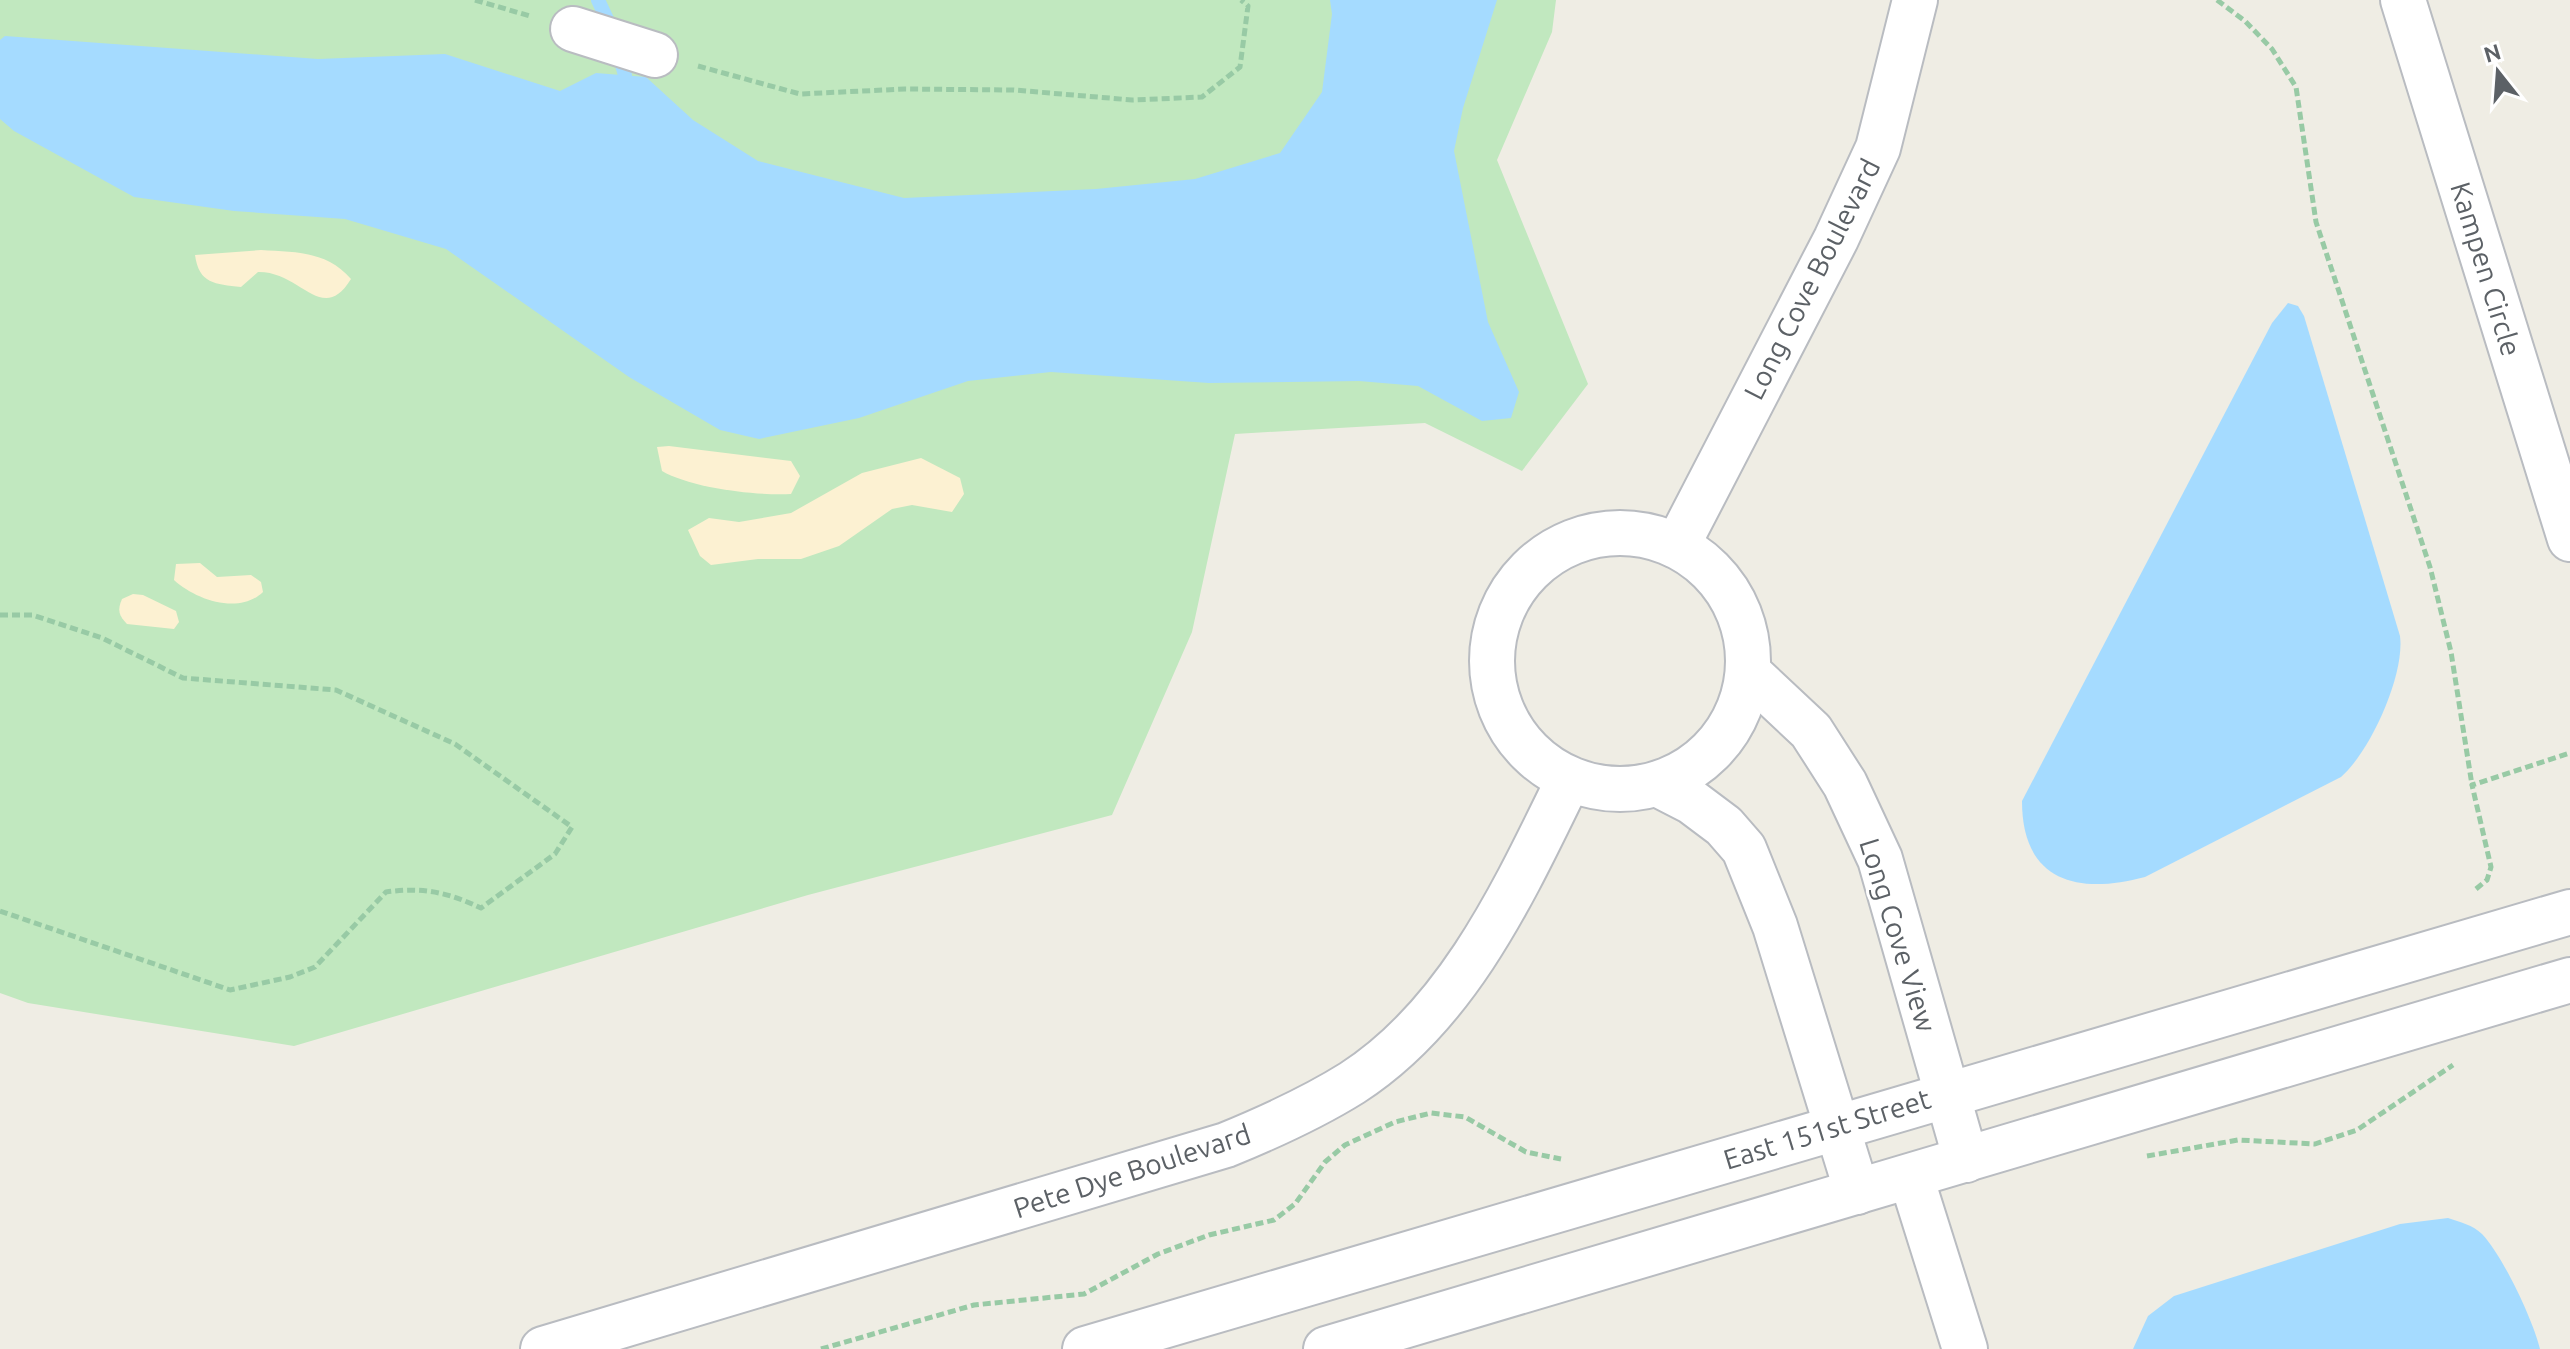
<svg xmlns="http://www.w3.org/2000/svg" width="2570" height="1349" font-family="Ubuntu,sans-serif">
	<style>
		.green { fill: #c1e8bf }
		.sand { fill: #fcf1d2 }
		.water { fill: #a5dbff }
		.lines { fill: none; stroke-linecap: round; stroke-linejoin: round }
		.stream { stroke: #a5dbff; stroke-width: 14 }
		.minor-casing { stroke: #b9bcc1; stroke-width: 48 }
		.path { stroke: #98caa5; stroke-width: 5; stroke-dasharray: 8 4; stroke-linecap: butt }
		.minor { stroke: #fff; stroke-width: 44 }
		.labels { text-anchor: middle; stroke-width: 6; stroke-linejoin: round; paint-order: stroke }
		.street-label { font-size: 28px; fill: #5c6166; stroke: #fff }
	</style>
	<rect width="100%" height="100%" fill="#efede4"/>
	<path class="green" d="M0,0H1556L1552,32L1497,160L1588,384L1522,471L1425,423L1235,434L1192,632L1112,815L808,895L294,1046L28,1003L0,993Z"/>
	<g class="sand">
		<path d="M261,250C295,252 327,251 351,279C322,326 301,271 258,272L241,287C215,284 199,284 195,255Z"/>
		<path d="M669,446L791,461L800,476L791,494C757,496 691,488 662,471L657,447Z"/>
		<path d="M921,458L960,478L964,494L952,512L912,505L892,509L839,546L801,559H758L711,565L700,556L688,530L709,518L739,522L791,513L862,473Z"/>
		<path d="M200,563L217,577L251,575L261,582L263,592C239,615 196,600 174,580L176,564Z"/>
		<path d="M133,594L143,595L176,611L179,622L174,629L127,624C119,616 117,610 122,599Z"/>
	</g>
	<g class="water">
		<path d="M1330,0H1497L1463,108L1454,151L1488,322L1519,392L1511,418L1482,421L1418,386L1359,381L1209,383L1051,372L968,381L859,418L759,439L720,430L629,377L446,249L345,219L234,211L134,197L14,131L0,119V40L5,36L318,59L445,54L560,91L596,73L646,77L693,120L758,161L904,198L1096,189L1195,179L1280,153L1322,92L1332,14Z"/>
		<path d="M2288,303L2298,306L2304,316L2400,636C2405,675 2370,752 2341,777L2145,877C2078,895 2022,882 2022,801L2272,323Z"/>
		<path d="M2448,1218C2460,1222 2473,1225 2482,1234C2503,1256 2533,1320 2540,1349H2133L2148,1316L2174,1296L2400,1224Z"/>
	</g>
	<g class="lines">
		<g class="stream">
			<path d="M598,0L613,32"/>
			<path d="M618,52L625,75"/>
		</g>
		<g class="minor-casing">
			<g id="minor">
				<path d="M2403,0L2570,539"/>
				<path d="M573,29L655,55"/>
				<circle cx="1620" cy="661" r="128"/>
				<path d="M1677,546L1836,239L1878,148L1915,0"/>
				<path d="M1748,672L1811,731L1845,784L1880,859L1966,1160"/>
				<path d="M1657,784L1692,802L1724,826L1744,849L1775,926L1857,1192"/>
				<path d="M1911,1177L1965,1349"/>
				<path d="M543,1349L1226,1145C1270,1127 1312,1108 1352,1083C1459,1014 1515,889 1569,779"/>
				<path d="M1085,1349L2570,912"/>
				<path d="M1326,1349L2570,980"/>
			</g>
		</g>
		<g class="path">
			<path d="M475,0L530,16"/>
			<path d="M2217,0L2245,21L2272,49L2296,87L2316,222L2430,567L2451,652L2472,785"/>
			<path d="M698,66L800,94L905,89L1014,90L1132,100L1202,97L1240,67L1248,6L1241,0"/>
			<path d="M0,615H32L102,638L183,678L336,690L455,744L572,827L555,854L481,908C447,892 423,887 386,892L315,967L290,977L230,990L0,911"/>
			<path d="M2476,889L2487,880L2491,867L2472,785L2570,753"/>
			<path d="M2147,1156L2238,1140L2315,1144L2357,1130L2453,1065"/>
			<path d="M821,1349L974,1305L1084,1294L1158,1254L1209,1235L1274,1220L1295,1204L1325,1162L1345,1145L1395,1122L1431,1113L1465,1117L1526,1152L1561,1159"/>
		</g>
		<use href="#minor" class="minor"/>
	</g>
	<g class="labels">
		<g class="street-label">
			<text transform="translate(2486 269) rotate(73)" y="10">Kampen Circle</text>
			<text transform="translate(1812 279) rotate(-63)" y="10">Long Cove Boulevard</text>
			<text transform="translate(1898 935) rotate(73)" y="10">Long Cove View</text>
			<text transform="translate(1827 1129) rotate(-17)" y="10">East 151st Street</text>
			<text transform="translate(1132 1171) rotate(-18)" y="10">Pete Dye Boulevard</text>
		</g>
	</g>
	<g transform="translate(2498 72) rotate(343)" stroke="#ffffff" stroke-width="6" paint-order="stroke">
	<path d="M0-6L14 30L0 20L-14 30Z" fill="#5c6166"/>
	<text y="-12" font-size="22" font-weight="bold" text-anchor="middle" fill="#5c6166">N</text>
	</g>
</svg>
